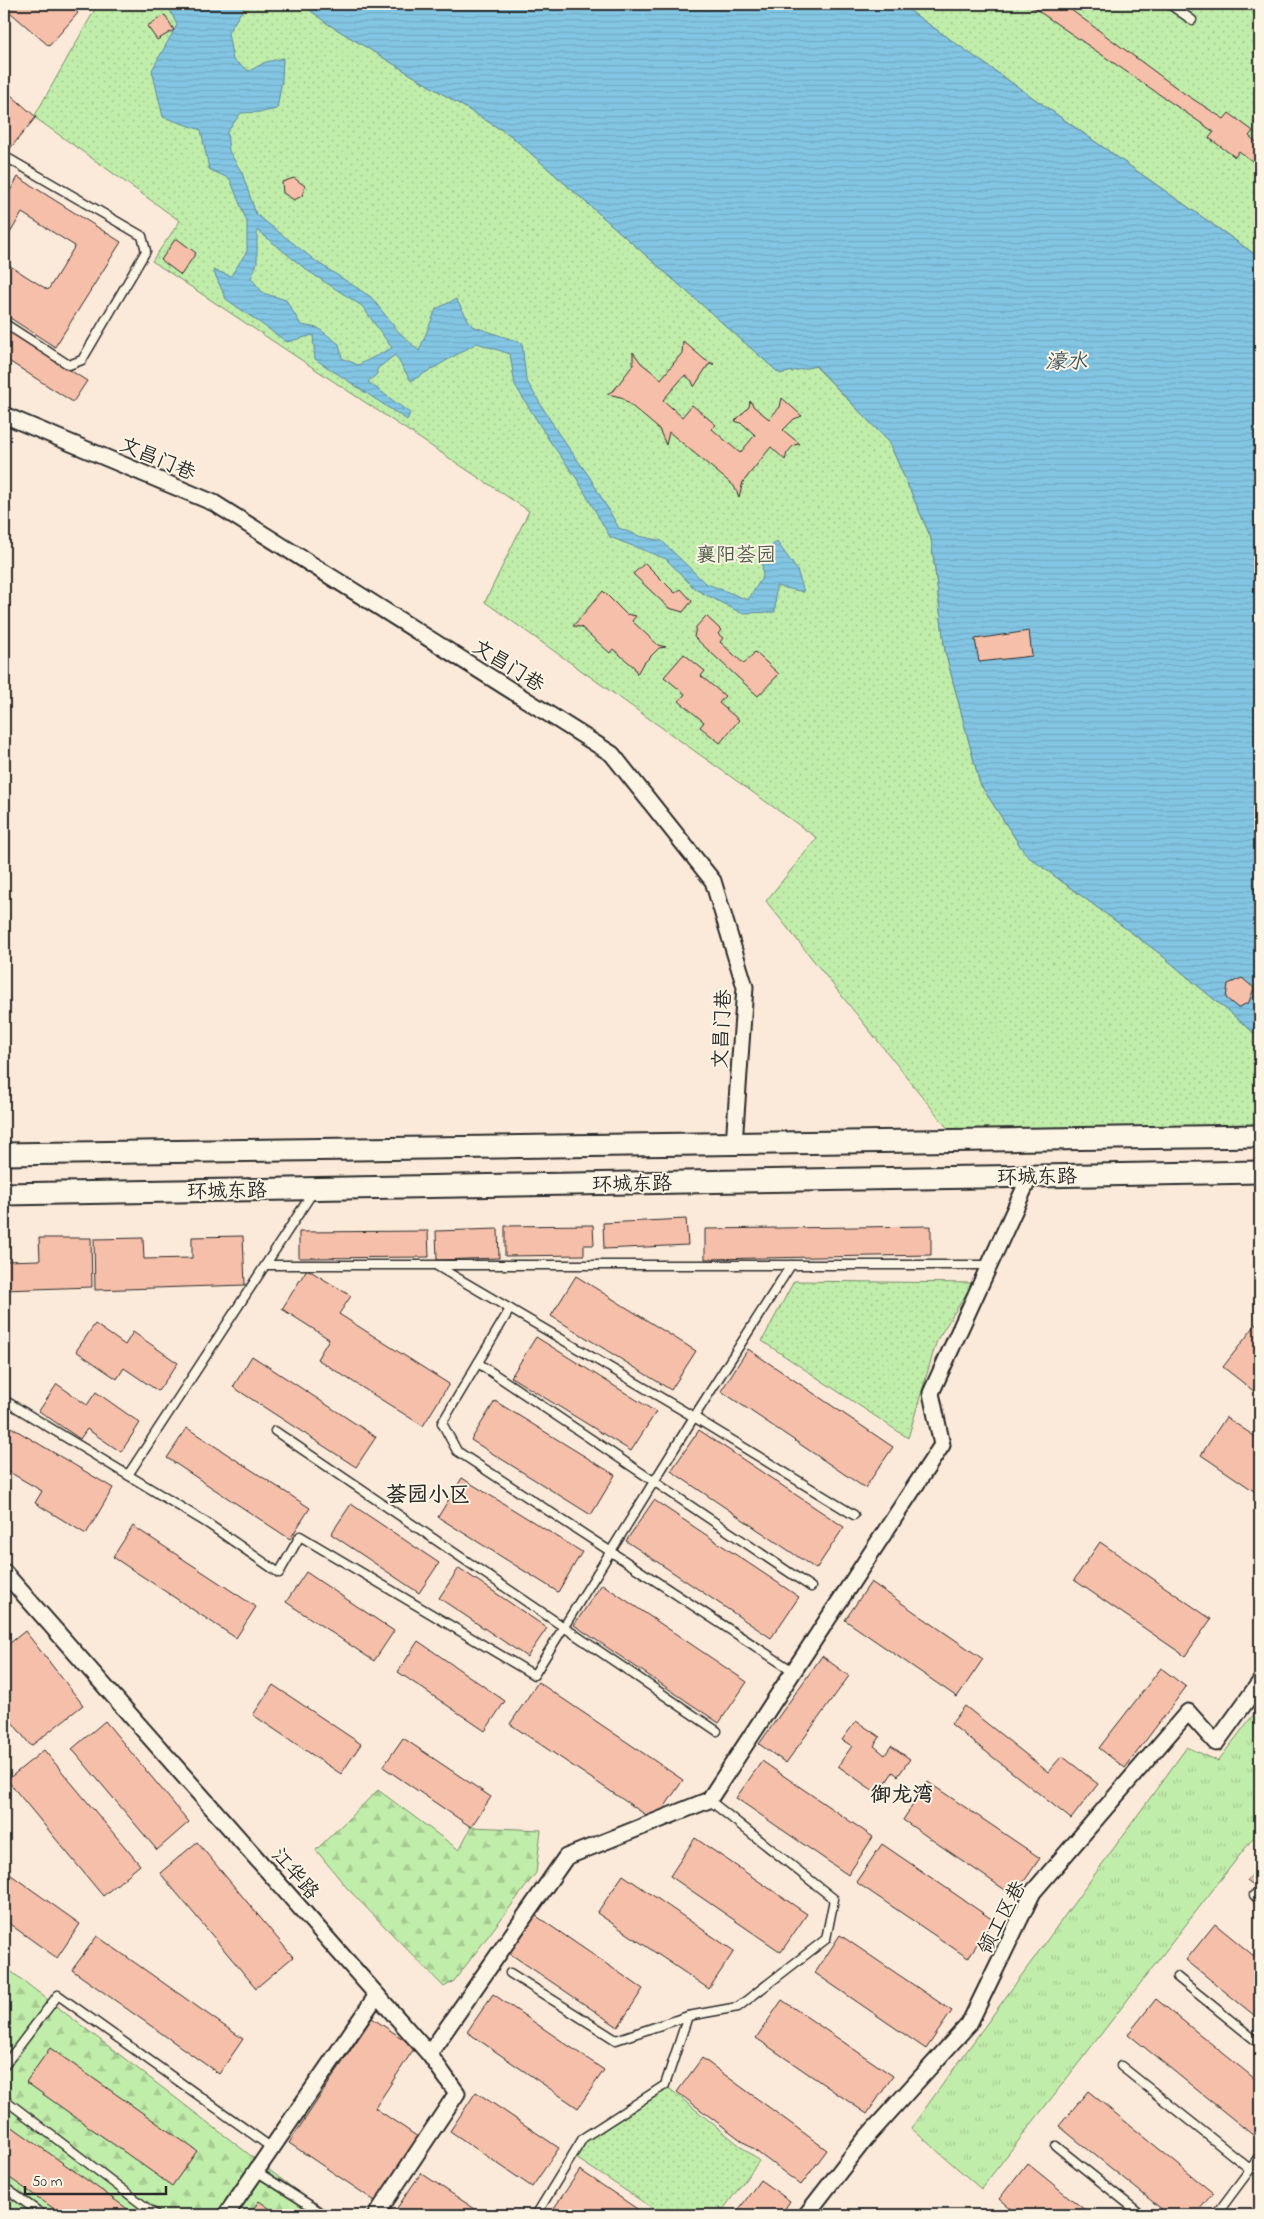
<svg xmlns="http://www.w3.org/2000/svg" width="1264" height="2219" font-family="'Indie Flower','LXGW WenKai TC',sans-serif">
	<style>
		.grass { fill: url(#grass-tufts); stroke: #768c6a }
		.forest { fill: url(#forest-firs); stroke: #768c6a }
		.park { fill: url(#park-dots); stroke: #768c6a }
		.water { fill: url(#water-rules); stroke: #60889a; fill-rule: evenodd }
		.building { fill: #f6bfaa; stroke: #2b2b2b }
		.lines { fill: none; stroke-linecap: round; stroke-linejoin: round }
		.service-casing { stroke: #2b2b2b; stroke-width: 11 }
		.minor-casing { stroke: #2b2b2b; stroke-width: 19 }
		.secondary-casing { stroke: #2b2b2b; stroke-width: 25 }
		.service { stroke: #fcf5e5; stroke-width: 8 }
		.minor { stroke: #fcf5e5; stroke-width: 15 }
		.secondary { stroke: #fcf5e5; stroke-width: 21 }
		.labels { text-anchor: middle; stroke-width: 4; stroke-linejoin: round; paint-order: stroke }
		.street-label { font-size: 20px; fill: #2b2b2b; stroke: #fcf5e5 }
		.park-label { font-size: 20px; fill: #505c4b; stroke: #fcf5e5 }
		.water-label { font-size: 21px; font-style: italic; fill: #455a62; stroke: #fcf5e5 }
		.neighbourhood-label { font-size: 21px; font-weight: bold; fill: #2b2b2b; stroke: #fcf5e5 }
	</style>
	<defs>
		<pattern id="grass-tufts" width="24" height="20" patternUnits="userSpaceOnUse" patternTransform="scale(1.25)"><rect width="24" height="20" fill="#c1edaa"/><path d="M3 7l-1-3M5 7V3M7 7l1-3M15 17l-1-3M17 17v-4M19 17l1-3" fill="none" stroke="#a6cb92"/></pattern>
		<pattern id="forest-firs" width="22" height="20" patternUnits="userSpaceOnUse" patternTransform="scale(1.25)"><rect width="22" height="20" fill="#c1edaa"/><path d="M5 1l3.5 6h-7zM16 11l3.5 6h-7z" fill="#a6cb92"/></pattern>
		<pattern id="park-dots" width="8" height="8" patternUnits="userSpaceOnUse" patternTransform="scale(1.25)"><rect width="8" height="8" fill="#c1edaa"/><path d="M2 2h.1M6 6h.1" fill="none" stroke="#a6cb92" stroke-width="1.8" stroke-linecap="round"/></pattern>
		<pattern id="water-rules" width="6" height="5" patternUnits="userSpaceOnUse" patternTransform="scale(1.25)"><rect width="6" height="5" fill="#83c6e4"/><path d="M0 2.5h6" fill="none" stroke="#71aac4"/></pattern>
	</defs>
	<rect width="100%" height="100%" fill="#fbead9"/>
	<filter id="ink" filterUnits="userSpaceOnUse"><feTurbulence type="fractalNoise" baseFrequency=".02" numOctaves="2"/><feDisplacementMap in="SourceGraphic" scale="10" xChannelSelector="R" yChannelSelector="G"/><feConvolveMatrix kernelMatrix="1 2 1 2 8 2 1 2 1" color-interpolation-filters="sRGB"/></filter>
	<g filter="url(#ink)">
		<path class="grass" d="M1260,1706V1829L981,2189L911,2128L1187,1747L1218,1761Z"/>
		<g class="forest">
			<path d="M378,1790L459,1850L471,1827L541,1830L536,1873L454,1981L444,1987L347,1888L316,1850Z"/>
			<path d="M4,1966L328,2215H4Z"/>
		</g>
		<g class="park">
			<path d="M98,4H302L328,24L510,135L779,373L815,366L889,442L931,538L945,651L980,784L1026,855L1159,953L1260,1038V1136L957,1140L766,901L817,838L485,602L529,511L152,261L180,221L34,117Z"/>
			<path d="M900,4H1260V258L1235,240Z"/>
			<path d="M794,1281L973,1283L937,1340L908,1438L762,1341Z"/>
			<path d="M665,2085L759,2161L719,2215H663L573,2156L583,2138Z"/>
		</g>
		<g class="water">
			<path d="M167,4H246L228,33L233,60L249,71L266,62L283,58L282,80L277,109L262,112L241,113L227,132L229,151L242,173L256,214L317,262L371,297L396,329L419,351L436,309L456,299L472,326L522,343L526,380L558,433L589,476L619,528L639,536L662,541L705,583L748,600L763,576L761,554L777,542L797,570L804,592L776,586L775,612L741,613L695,589L666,559L610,537L577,479L549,440L515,385L510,354L477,343L411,381L395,355L377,369V374L368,382L410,413L407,420L315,359L313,335L287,342L226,299L213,270L231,276L247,251V222L230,179L209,169L201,130L163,117L152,70L177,25ZM257,230L308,271L362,306L392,348L358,365L342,358L339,344L318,328L301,325L286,300L263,293L251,278L257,263Z"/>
			<path d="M302,4H900L1260,258V1038L1159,953L1026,855L980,784L945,651L931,538L889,442L816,366L780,374L510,135L328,24Z"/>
		</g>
		<g class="building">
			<path d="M4,4H68L78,13L49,46L4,7Z"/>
			<path d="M1028,4H1063L1185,94L1224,119L1229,113L1253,131L1249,136L1260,145V167L1239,151L1235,157L1209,138L1214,132Z"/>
			<path d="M165,15L174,30L157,40L147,26Z"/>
			<path d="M4,89L36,117L8,151L4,147Z"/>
			<path d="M18,177L121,242L55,347L4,314V262L48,290L75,246L22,213L4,243V201Z"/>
			<path d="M294,178L305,186L302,196L294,200L283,193L282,182Z"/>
			<path d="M176,238L196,253L181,275L161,260Z"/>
			<path d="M4,328L87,381L73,402L4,358Z"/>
			<path d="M683,341L705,360L714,364L708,365L694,387L692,381L685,375L663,400L682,417L692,405L716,425L712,429L740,453L755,435L743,424L735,421L749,407L750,401L754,407L769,419L780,407L782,398L802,416L794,419L783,430L800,444L794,445L787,453L785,460L771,447L743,482L739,497L734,486L669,432L666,445L659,429L621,397L607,394L614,390L633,365V352L641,363L661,379L682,353Z"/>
			<path d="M645,563L675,593L681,589L692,601L683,612L669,608L633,574Z"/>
			<path d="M603,591L626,614L636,616L632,621L658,645L666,647L659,648L642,665L637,674L634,667L613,649L610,653L581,627L573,626Z"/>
			<path d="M706,616L721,630L718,634L723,638L720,642L744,664L755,652L779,674L758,696L694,637L696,627Z"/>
			<path d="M1029,631L1032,656L979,662L975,639Z"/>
			<path d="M684,654L705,671L701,676L725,696L719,703L739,720L720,743L700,727L704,722L679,701L685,694L664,677Z"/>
			<path d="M1242,978L1254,988L1249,1002L1238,1008L1226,998L1228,984Z"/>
			<path d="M686,1219L688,1245L604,1249L603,1223Z"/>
			<path d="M593,1225L594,1245H584V1255L505,1256V1226Z"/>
			<path d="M931,1226V1255L705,1259V1229Z"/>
			<path d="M498,1229L499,1258L437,1260L436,1231Z"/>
			<path d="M428,1231L429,1257L299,1258V1232Z"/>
			<path d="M243,1236L245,1285L95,1290L94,1239L143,1238L144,1259L192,1258V1237Z"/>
			<path d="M39,1238H91L92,1287L4,1290V1261L40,1260Z"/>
			<path d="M307,1269L351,1296L339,1314L449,1384L423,1426L317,1359L329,1339L282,1309Z"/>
			<path d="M576,1276L696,1351L671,1390L551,1316Z"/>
			<path d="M1260,1319V1396L1223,1367Z"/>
			<path d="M95,1324L125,1345L133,1332L178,1363L158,1391L124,1368L117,1379L76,1351Z"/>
			<path d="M536,1337L656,1412L631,1451L511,1377Z"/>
			<path d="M748,1349L893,1447L865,1488L721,1391Z"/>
			<path d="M252,1356L376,1437L356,1467L233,1387Z"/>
			<path d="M57,1384L87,1405L96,1392L140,1423L121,1452L87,1429L80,1439L39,1411Z"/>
			<path d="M495,1401L615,1475L591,1515L471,1440Z"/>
			<path d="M1226,1417L1260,1440V1495L1201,1455Z"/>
			<path d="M4,1423L113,1488L86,1534L35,1503L42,1491L4,1469Z"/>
			<path d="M187,1428L310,1508L290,1539L167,1458Z"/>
			<path d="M699,1430L844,1527L816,1569L671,1471Z"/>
			<path d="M462,1478L582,1552L558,1592L438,1517Z"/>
			<path d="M654,1500L799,1597L771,1638L626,1541Z"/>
			<path d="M351,1504L439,1563L419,1593L331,1534Z"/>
			<path d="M133,1526L256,1607L236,1638L113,1557Z"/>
			<path d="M1100,1542L1211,1619L1185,1656L1074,1580Z"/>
			<path d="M459,1568L547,1628L527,1657L439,1598Z"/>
			<path d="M306,1572L394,1631L374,1661L286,1602Z"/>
			<path d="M871,1582L983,1659L957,1697L845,1620Z"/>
			<path d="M602,1584L747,1682L719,1723L574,1625Z"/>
			<path d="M25,1631L83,1705L31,1746L4,1712V1648Z"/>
			<path d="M418,1641L505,1701L485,1731L398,1672Z"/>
			<path d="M822,1656L849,1676L786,1763L759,1744Z"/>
			<path d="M1161,1668L1186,1687L1125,1768L1099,1748Z"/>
			<path d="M538,1682L683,1780L655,1821L510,1724Z"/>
			<path d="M273,1685L361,1744L341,1774L253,1715Z"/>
			<path d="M965,1706L1048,1772L1062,1756L1098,1784L1071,1819L951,1724Z"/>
			<path d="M105,1721L189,1822L157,1850L72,1749Z"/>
			<path d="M856,1721L880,1737L874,1746L885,1755L891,1746L910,1759L898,1776L893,1772L878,1794L838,1766L852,1746L842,1740Z"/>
			<path d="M403,1738L491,1797L471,1827L383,1767Z"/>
			<path d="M44,1750L140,1865L103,1896L7,1780Z"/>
			<path d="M762,1761L873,1837L848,1875L736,1798Z"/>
			<path d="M928,1782L1040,1858L1014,1896L903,1820Z"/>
			<path d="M695,1838L807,1914L781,1952L670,1876Z"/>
			<path d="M197,1842L293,1957L256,1988L160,1873Z"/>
			<path d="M882,1844L993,1920L968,1958L856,1882Z"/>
			<path d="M1260,1865V1891L1247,1881Z"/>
			<path d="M4,1870L80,1924L57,1958L4,1920Z"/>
			<path d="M623,1875L734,1951L709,1989L597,1913Z"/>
			<path d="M532,1913L643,1989L618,2027L506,1951Z"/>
			<path d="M1215,1924L1260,1961V2020L1186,1960Z"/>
			<path d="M840,1935L952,2011L926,2049L815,1973Z"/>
			<path d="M97,1936L243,2039L219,2074L72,1970Z"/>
			<path d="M493,1994L604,2070L578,2108L467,2032Z"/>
			<path d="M1156,1999L1260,2083V2128L1254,2136L1128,2034Z"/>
			<path d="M782,2000L893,2076L867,2114L756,2038Z"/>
			<path d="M372,2018L415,2047L375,2108L421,2139L378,2203L289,2143Z"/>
			<path d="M50,2048L197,2151L172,2186L26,2082Z"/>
			<path d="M702,2058L827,2150L801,2185L677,2092Z"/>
			<path d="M1088,2091L1213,2193L1195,2215H1169L1059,2126Z"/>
			<path d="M476,2092L559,2148L532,2187L450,2131Z"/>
			<path d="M4,2121L136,2215H63L4,2174Z"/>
			<path d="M1027,2163L1091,2215H1018L999,2199Z"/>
			<path d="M580,2170L646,2215H565L554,2208Z"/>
			<path d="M421,2173L484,2215H401L395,2211Z"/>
			<path d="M760,2180L790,2201L781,2215H735Z"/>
			<path d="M259,2201L279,2215H249Z"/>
		</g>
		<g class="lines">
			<g class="service-casing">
				<g id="service">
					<path d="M1169,4L1192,20"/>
					<path d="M4,156L142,236L146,251L82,360L69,365L4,323"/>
					<path d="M266,1265H990"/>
					<path d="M437,1266L694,1417L854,1515"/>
					<path d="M510,1309L442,1423L457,1451L793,1671"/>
					<path d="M478,1363L811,1587"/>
					<path d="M4,1400L207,1523L279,1573L300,1536L534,1675L694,1417L791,1265"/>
					<path d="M275,1431L717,1731"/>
					<path d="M128,1475L313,1192"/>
					<path d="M1254,1895L1260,1901"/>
					<path d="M510,1973L616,2040L688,2016"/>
					<path d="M1177,1977L1260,2044"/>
					<path d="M4,2066L58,1995L272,2148"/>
					<path d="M1121,2066L1250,2169"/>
					<path d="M4,2099L156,2215"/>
					<path d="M1056,2146L1142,2215"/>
					<path d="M256,2171L325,2215"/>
					<path d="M4,2187L43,2215"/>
					<path d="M536,2215L583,2138L665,2085L688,2016L738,2007L826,1939L834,1899L709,1800"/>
					<path d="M1216,2215L1260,2156"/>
				</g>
			</g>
			<g class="minor-casing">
				<g id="minor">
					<path d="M4,415L214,503L612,754L713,881L745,987L734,1144"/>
					<path d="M4,1572L429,2054L457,2093L376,2215"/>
					<path d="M429,2054L566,1857L709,1800L942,1445L931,1393L1030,1176"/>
					<path d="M226,2215L377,1995"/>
					<path d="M806,2215L865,2139L969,2024L1033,1892L1188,1712L1216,1743L1260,1682"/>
				</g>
			</g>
			<g class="secondary-casing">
				<g id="secondary">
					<path d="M4,1154L1260,1136"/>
					<path d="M4,1194L1260,1172"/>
				</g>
			</g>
			<use href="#service" class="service"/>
			<use href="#minor" class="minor"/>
			<use href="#secondary" class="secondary"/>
		</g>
	</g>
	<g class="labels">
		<g class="street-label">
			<text transform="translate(158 458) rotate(23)" y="7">文昌门巷</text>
			<text transform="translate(509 665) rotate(32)" y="7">文昌门巷</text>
			<text transform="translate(721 1029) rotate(-87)" y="7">文昌门巷</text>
			<text transform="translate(1037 1176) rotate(-1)" y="7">环城东路</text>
			<text transform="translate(632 1183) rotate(-1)" y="7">环城东路</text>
			<text transform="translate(227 1190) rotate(-1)" y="7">环城东路</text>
			<text transform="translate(296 1873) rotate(49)" y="7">江华路</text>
			<text transform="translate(1001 1917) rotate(-62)" y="7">领工区巷</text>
		</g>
		<g class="park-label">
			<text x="736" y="561">襄阳荟园</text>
		</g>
		<g class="water-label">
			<text x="1066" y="368">濠水</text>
		</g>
		<g class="neighbourhood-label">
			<text x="428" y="1501">荟园小区</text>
			<text x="902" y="1801">御龙湾</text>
		</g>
	</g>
	<rect width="1264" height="2219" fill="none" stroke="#fcf5e5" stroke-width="20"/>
	<rect x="10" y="10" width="1244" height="2199" fill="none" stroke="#2b2b2b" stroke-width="2" filter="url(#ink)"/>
	<path d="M25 2186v8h141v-8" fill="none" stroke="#2b2b2b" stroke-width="2.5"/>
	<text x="32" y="2186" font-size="15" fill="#2b2b2b" stroke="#fcf5e5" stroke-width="4" paint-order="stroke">50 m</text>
</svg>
